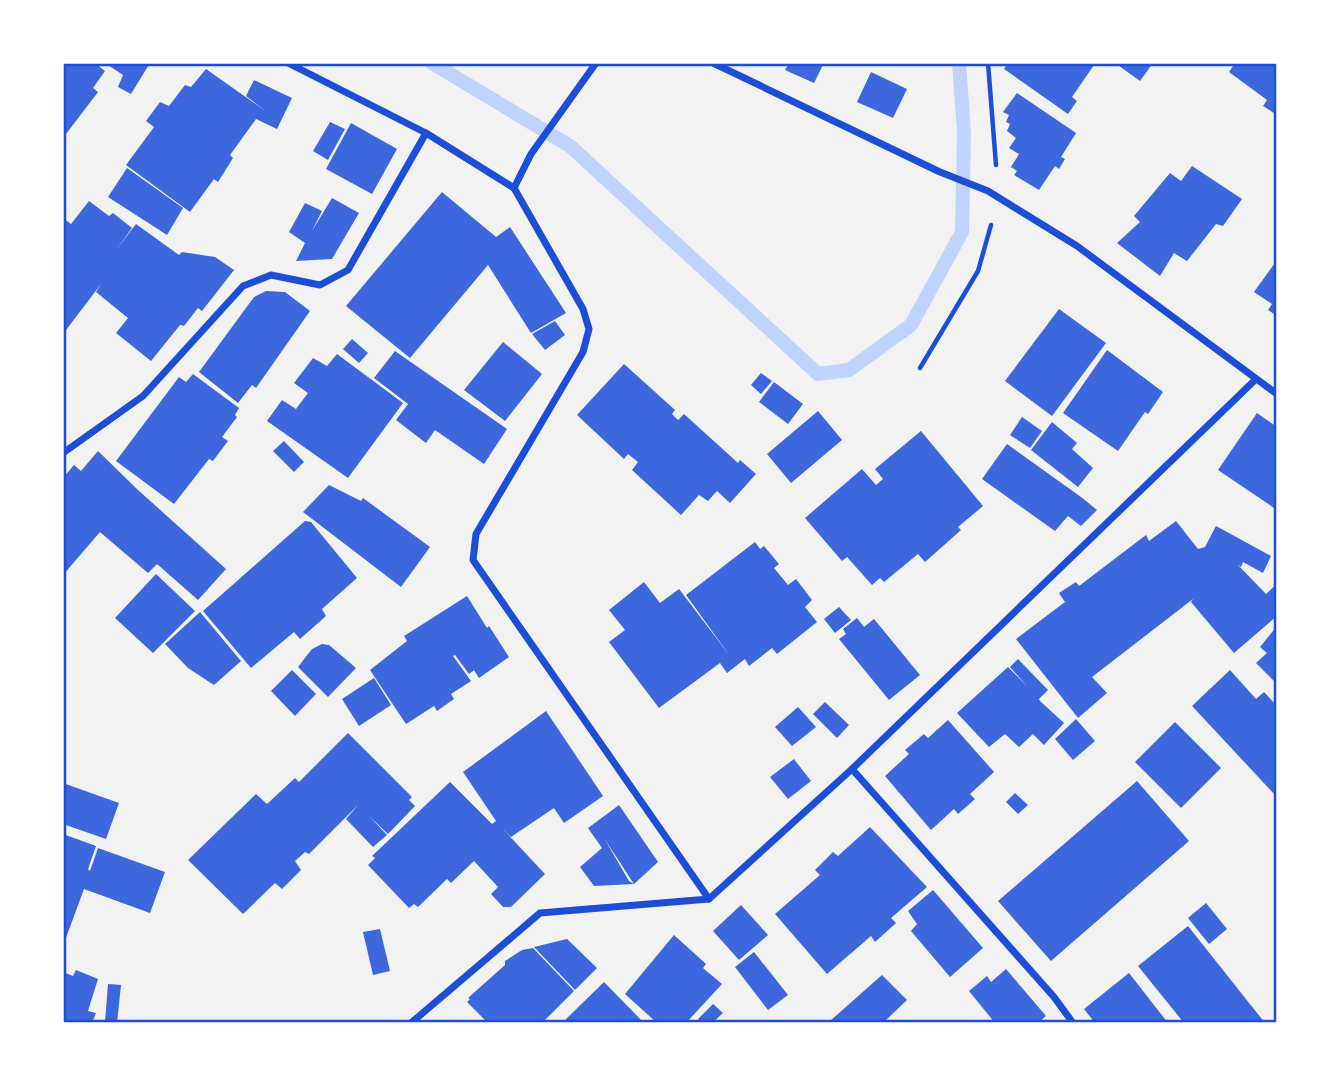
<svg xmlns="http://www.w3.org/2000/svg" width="1340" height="1086" font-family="'Nunito Sans',sans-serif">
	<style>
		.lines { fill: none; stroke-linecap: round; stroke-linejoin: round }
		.stream { stroke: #bfd3fe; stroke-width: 14 }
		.building { fill: #3d67dc }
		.path { stroke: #1d4ed8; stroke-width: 4.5 }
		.minor { stroke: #1d4ed8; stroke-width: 7 }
		.neatline { fill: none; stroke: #1d4ed8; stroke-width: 2.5 }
	</style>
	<rect width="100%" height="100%" fill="#f2f2f2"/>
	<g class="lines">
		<path class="stream" d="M432,63L570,146L818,374L849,370L911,325L962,232L964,132L959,63"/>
	</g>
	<g class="building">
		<path d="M63,63H95L105,71L93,88L98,92L63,138Z"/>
		<path d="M105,63H150L131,94L118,87L123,75Z"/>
		<path d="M789,63H824L814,83L785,70Z"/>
		<path d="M1008,63H1092L1094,65L1072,97L1077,101L1068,114L1004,69Z"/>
		<path d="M1115,63H1153L1140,81Z"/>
		<path d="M1235,63H1277V115L1263,106L1267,100L1229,72Z"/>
		<path d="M206,69L267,112L246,96L254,80L292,98L277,129L256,119L230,155L233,158L218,182L214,179L190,212L126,165L154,127L146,121L160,102L169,106L185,85L191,87Z"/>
		<path d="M871,72L907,89L893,118L857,102Z"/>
		<path d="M1017,93L1076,133L1061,157L1065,159L1059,169L1055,166L1039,190L1014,175L1017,171L1011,167L1019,154L1009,148L1016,138L1007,131L1010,124L1006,122L1009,115L1003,112Z"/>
		<path d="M330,122L345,129L328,160L313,151Z"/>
		<path d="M351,123L397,149L372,194L326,169Z"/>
		<path d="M1192,166L1242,199L1223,226L1216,224L1187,261L1174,253L1160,276L1117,243L1140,222L1134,216L1170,173L1181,181Z"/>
		<path d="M127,168L183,208L167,235L108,197Z"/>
		<path d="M442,192L496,237L510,227L566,313L531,333L488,265L410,358L346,306Z"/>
		<path d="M332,198L359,213L332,259L296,261L305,243L289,232L305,203L322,211L312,231Z"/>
		<path d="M89,201L109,216L113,213L132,228L116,250L136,224L179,255L182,252L215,257L234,270L202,311L198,308L184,326L180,325L151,361L116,333L128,318L96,292L101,284L63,334V218L71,224Z"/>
		<path d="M1277,260V316L1268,310L1272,304L1254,292Z"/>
		<path d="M266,291L285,292L310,311L256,388L252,385L238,403L199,372L254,297Z"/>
		<path d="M1059,309L1106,343L1052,416L1005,381Z"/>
		<path d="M555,321L565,335L545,350L532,334Z"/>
		<path d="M352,339L368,353L359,363L343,349Z"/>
		<path d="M503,342L542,374L505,421L464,390Z"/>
		<path d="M1107,350L1163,392L1148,414L1145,412L1118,451L1063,413Z"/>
		<path d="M395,351L507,429L484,464L435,430L426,443L396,420L408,404L374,378Z"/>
		<path d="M337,354L403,403L348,478L267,421L282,400L296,409L308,393L294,383L313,358L327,366Z"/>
		<path d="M624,364L675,410L672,414L678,420L684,414L738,463L740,460L756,474L730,503L717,491L708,501L699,495L681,515L632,470L638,462L628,454L624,459L577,415Z"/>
		<path d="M761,373L772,381L761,394L751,385Z"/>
		<path d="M193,374L239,408L235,415L237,417L222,437L228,441L213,461L209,459L174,504L116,461L179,377L186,382Z"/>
		<path d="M774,382L803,404L788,424L759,402Z"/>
		<path d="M818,411L842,440L791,483L767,454Z"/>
		<path d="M1257,413L1277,427V510L1218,470Z"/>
		<path d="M1022,417L1042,431L1030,448L1010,435Z"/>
		<path d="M1052,422L1077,443L1072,449L1093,468L1078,487L1031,450Z"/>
		<path d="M921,431L983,506L958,527L961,530L925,562L918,554L884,582L880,578L872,585L847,557L842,561L805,518L862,469L876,485L883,479L875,469Z"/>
		<path d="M284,441L304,462L294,472L273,451Z"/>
		<path d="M1007,444L1081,497L1097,510L1081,526L1068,516L1055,531L982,479Z"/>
		<path d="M98,451L138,490L226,569L198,600L157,564L148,573L100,532L63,575V478L74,465L81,471Z"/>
		<path d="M329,485L361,501L363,498L430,547L401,587L303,512Z"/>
		<path d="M305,521L311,522L357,578L322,609L326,616L300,639L294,632L251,668L203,611Z"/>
		<path d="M1176,521L1198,549L1205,547L1216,526L1271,556L1263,573L1243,562L1241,567L1238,565L1266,594L1277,584V616L1234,653L1191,602L1193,599L1092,677L1107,693L1078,718L1016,639L1065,602L1059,593L1076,582L1079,586L1146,535L1149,541Z"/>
		<path d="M755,542L760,549L764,546L779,564L774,568L788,585L796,579L812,600L805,607L817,622L777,654L772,648L749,666L745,659L727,673L720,663L659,708L609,642L625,630L609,610L644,582L660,603L679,589L730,656L686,595Z"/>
		<path d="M156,574L195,611L153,653L115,618Z"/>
		<path d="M467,596L487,628L489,626L509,657L479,678L474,670L469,674L455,655L453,656L471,681L451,694L454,699L437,711L434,706L406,724L370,670L407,641L404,636Z"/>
		<path d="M839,607L851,620L835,633L824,619Z"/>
		<path d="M200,612L241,661L214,685L188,668L165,644Z"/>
		<path d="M857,618L864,627L874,619L920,675L889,700L839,639L846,634L843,629Z"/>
		<path d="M1277,626V684L1256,663L1267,653L1260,647Z"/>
		<path d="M322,644L329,645L356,668L328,697L298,667L312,649Z"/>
		<path d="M1018,659L1048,690L1039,699L1040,701L1064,723L1044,745L1033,734L1019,747L1005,734L989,747L957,713L1008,667L1026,685L1010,667Z"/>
		<path d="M292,670L316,694L295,716L271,691Z"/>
		<path d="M1230,670L1256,699L1264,692L1277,706V797L1192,706Z"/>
		<path d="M374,678L391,705L359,726L342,699Z"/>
		<path d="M825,702L849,725L837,738L813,714Z"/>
		<path d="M798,707L816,727L792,746L775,727Z"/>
		<path d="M546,711L603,796L564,823L554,808L511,837L502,828L545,874L511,907H503L491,894L498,887L474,861L451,883L447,879L418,907L414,904L409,908L368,865L375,858L372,856L450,782L492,824L496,821L463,772Z"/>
		<path d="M1076,719L1095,741L1073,760L1055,739Z"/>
		<path d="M948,720L994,772L970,794L975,799L958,814L954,809L931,830L885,776L909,754L905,750L924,734L928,738Z"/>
		<path d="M1175,722L1221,768L1181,808L1135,762Z"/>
		<path d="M348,733L412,797L409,800L415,806L388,834L370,817L387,835L373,847L346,819L358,805L309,854L305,852L295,861L301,870L282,889L275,883L243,914L188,860L256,794L267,804L295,778L299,782Z"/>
		<path d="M794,759L811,781L788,799L770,777Z"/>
		<path d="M1137,781L1189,841L1051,961L998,901Z"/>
		<path d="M63,783L119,803L106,839L63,824Z"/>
		<path d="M1015,793L1028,805L1018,814L1006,802Z"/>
		<path d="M619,805L658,862L634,884L604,838L629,881L634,884L594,886L580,867L602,848L588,828Z"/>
		<path d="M870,827L927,887L891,918L896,923L875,942L871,936L827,974L775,914L820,875L815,870L833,852L838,856Z"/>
		<path d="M63,834L96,846L88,869L90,871L98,848L165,872L150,913L84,889L63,946Z"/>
		<path d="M933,890L983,948L950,977L911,931L917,924L908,911Z"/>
		<path d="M1206,903L1227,929L1209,944L1188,918Z"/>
		<path d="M741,905L768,935L739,960L713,931Z"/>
		<path d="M1188,926L1265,1023H1184L1138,966Z"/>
		<path d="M380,929L390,971L373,975L363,932Z"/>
		<path d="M674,935L706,964L703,968L722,984L686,1023H657L625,994Z"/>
		<path d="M567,939L597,968L575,990L534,947Z"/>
		<path d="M533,948L574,991L542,1023H488L467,1002L470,999L468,998L505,965V961L522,950Z"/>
		<path d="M754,952L788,995L768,1010L735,967Z"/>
		<path d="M1006,969L1046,1016L1038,1023H995L969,991L987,976L991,982Z"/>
		<path d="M76,970L98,979L88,1011L96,1013L92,1023H63V972L73,976Z"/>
		<path d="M1129,973L1168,1023H1095L1084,1009Z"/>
		<path d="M882,975L907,1000L883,1023L830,1021Z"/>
		<path d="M604,982L644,1023H562Z"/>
		<path d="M108,984L121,985L117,1023L105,1022Z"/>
		<path d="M713,1004L723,1013L712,1023H702L698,1019Z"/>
	</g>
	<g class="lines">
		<g class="path">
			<path d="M988,63L996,165"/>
			<path d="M920,368L978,271L991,225"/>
		</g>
		<g class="minor">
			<path d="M288,63L426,133L514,188L583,309L589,329L583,352L476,534L473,560L709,899"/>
			<path d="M713,63L940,172L988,191L1077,246L1277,394"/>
			<path d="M514,188L531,154L596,63"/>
			<path d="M63,453L143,396L243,286L271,275L320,285L348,270L426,133"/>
			<path d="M852,769L1054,997L1073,1023"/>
			<path d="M411,1023L540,913L709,899L852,769L1255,380"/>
		</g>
	</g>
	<rect width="1340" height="1086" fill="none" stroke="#ffffff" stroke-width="130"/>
	<rect x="65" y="65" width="1210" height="956" class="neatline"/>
</svg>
